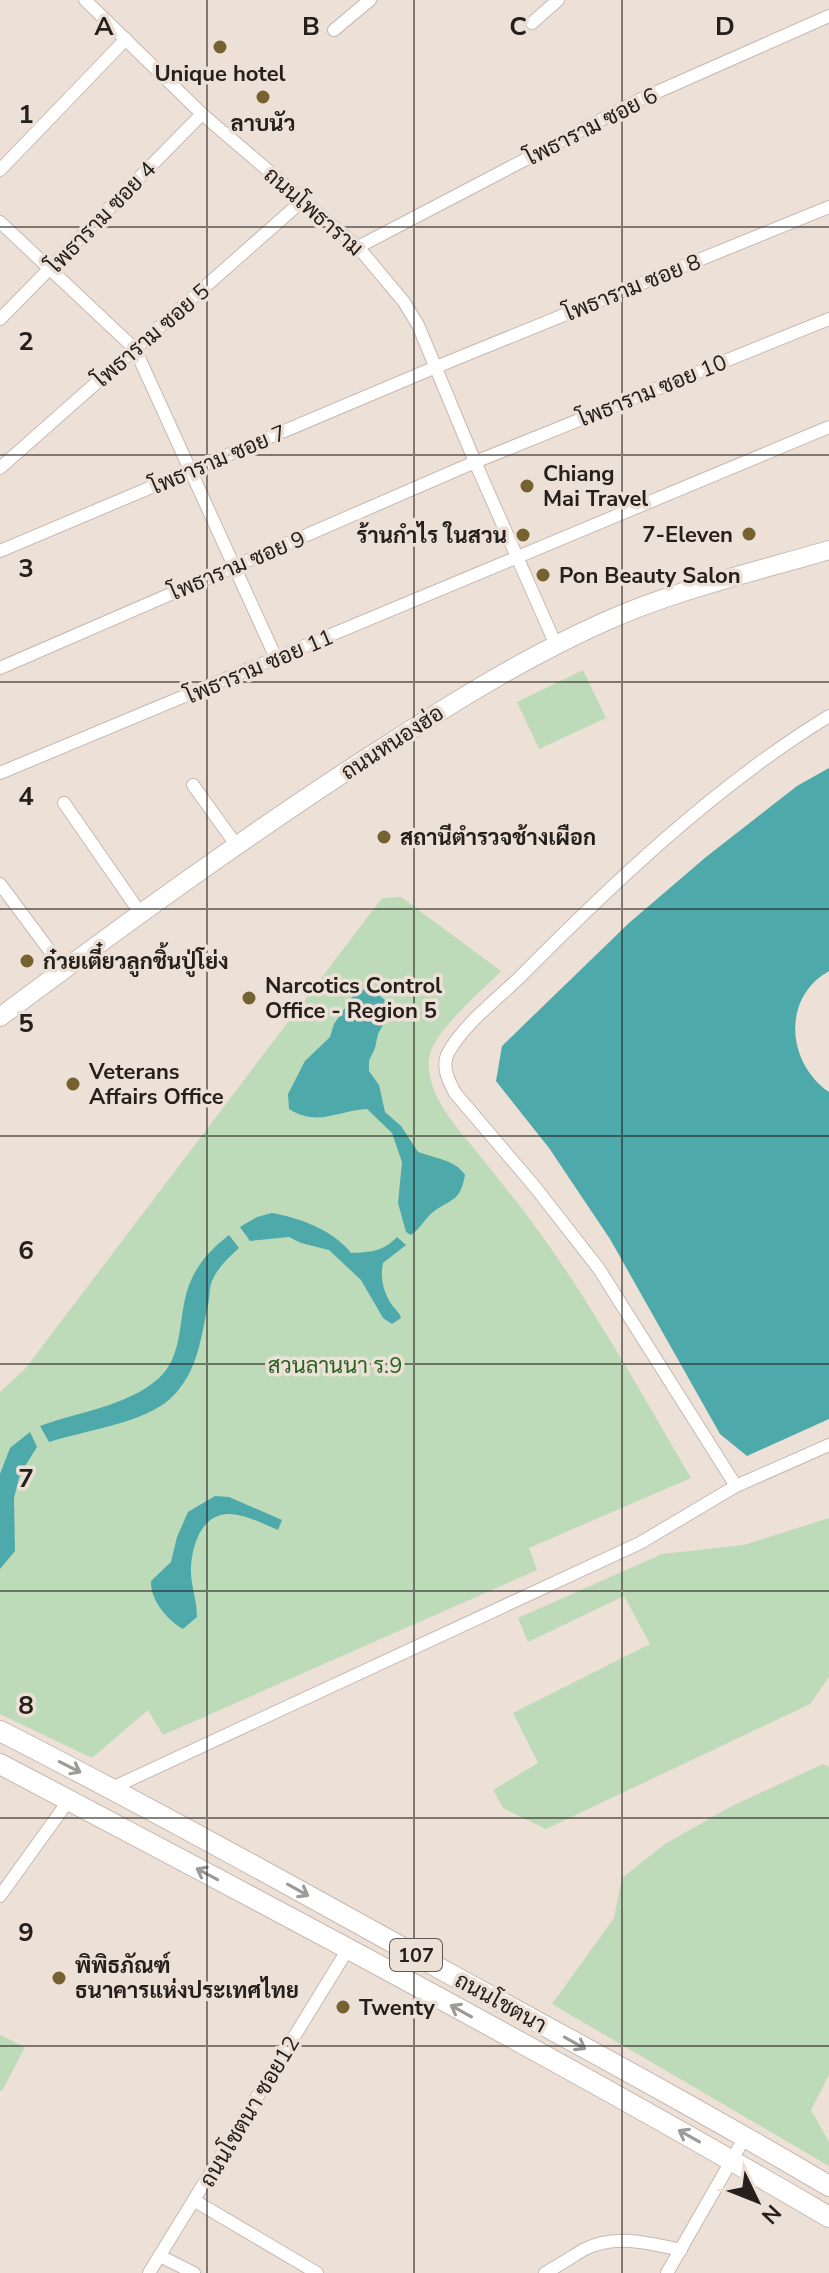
<svg xmlns="http://www.w3.org/2000/svg" width="829" height="2273" font-family="'Nunito Sans',Sarabun,sans-serif">
	<style>
		.green { fill: #bddab9 }
		.water { fill: #4da9aa }
		.lines { fill: none; stroke-linecap: round; stroke-linejoin: round }
		.minor-casing { stroke: #c6b9b0; stroke-width: 14 }
		.secondary-casing { stroke: #c6b9b0; stroke-width: 20 }
		.primary-casing { stroke: #c6b9b0; stroke-width: 22 }
		.minor { stroke: #fff; stroke-width: 12 }
		.secondary { stroke: #fff; stroke-width: 18 }
		.primary { stroke: #fff; stroke-width: 20 }
		.oneway { stroke: #9d9b99 }
		.grid { fill: none; stroke: #25201c; stroke-width: 2; stroke-opacity: 0.55 }
		.poi-dot { fill: #766231; stroke: #ede0d7; stroke-width: 3 }
		.labels { text-anchor: middle; stroke-width: 7; stroke-linejoin: round; paint-order: stroke }
		.shield { fill: #ede0d7; stroke: #615a54; stroke-width: 2 }
		.shield-label { font-size: 20px; font-weight: bold; fill: #25201c }
		.poi-label { font-size: 22px; font-weight: bold; fill: #25201c; stroke: #ede0d7; text-anchor: start }
		.street-label { font-size: 22px; fill: #25201c; stroke: #ede0d7 }
		.park-label { font-size: 22px; fill: #276422; stroke: #ede0d7 }
		.grid-label { font-size: 26px; text-anchor: middle; font-weight: bold; fill: #25201c; stroke: #ede0d7; stroke-width: 7; stroke-linejoin: round; paint-order: stroke }
	</style>
	<rect width="100%" height="100%" fill="#ede0d7"/>
	<g class="green">
		<path d="M583,670L606,718L539,749L517,702Z"/>
		<path d="M401,897L501,971C482,991 431,1033 429,1059C425,1096 461,1132 482,1158C499,1181 518,1202 534,1225C593,1305 641,1393 691,1478L529,1548L537,1570L163,1735L148,1710L92,1758L0,1714V1392L25,1369L382,898Z"/>
		<path d="M829,1518V1677L810,1704L546,1829L503,1808L493,1790L538,1763L513,1713L650,1644L624,1596L528,1642L518,1618L662,1554L744,1545Z"/>
		<path d="M823,1764L829,1767V2075L811,2110L829,2142V2166L552,2004L614,1918L622,1878L665,1844L730,1807Z"/>
		<path d="M0,2035L25,2047L2,2091L0,2090Z"/>
	</g>
	<g class="water">
		<path d="M829,768V971C781,998 787,1063 829,1092V1419L747,1456L720,1434L610,1239L549,1148L496,1081L502,1046L629,923L706,857L797,786Z"/>
		<path d="M371,989L390,1004L388,1016L378,1034L375,1048L369,1061V1071L379,1085L385,1112L401,1126L418,1152C434,1158 456,1160 465,1175C460,1202 452,1198 433,1212C425,1218 422,1227 411,1235L406,1232L398,1203L402,1162L392,1133L367,1109C336,1111 318,1127 289,1109L288,1094L305,1061L330,1037L334,1024L357,990Z"/>
		<path d="M272,1213C300,1218 333,1230 351,1253C371,1252 382,1252 397,1237L406,1245L383,1263C380,1277 383,1290 390,1302C394,1309 399,1311 401,1318L392,1324L383,1318L361,1280L329,1250L301,1243L289,1237L250,1241L240,1227L257,1217Z"/>
		<path d="M229,1235L239,1248C228,1258 218,1267 212,1281C209,1288 210,1297 208,1305C200,1342 197,1378 165,1403C136,1424 84,1431 49,1442L40,1426C78,1412 128,1406 159,1378C181,1358 179,1326 185,1299C191,1271 207,1252 229,1235Z"/>
		<path d="M30,1432L37,1447L20,1474L14,1498L15,1551L0,1569V1474L10,1448Z"/>
		<path d="M215,1496L229,1497L282,1520L278,1530C263,1524 247,1515 230,1514C200,1513 190,1550 191,1574C192,1589 197,1602 197,1617L183,1629C167,1620 150,1600 151,1581L171,1562L177,1537L188,1512Z"/>
	</g>
	<g class="lines">
		<g class="minor-casing">
			<g id="minor">
				<path d="M85,0L202,114L358,247L404,302L418,325L475,462L556,645"/>
				<path d="M532,23L558,0"/>
				<path d="M334,30L370,0"/>
				<path d="M0,170L126,39"/>
				<path d="M0,222L135,349L276,658"/>
				<path d="M358,247L639,100L829,16"/>
				<path d="M0,319L202,114"/>
				<path d="M0,468L302,201"/>
				<path d="M0,551L436,367L829,207"/>
				<path d="M0,668L475,462L829,319"/>
				<path d="M0,773L829,427"/>
				<path d="M193,785L237,846"/>
				<path d="M64,803L141,914"/>
				<path d="M0,884L64,970"/>
				<path d="M736,1486L599,1269L535,1187L455,1093C449,1081 441,1067 448,1053C463,1025 496,1000 519,978C612,884 716,785 829,716"/>
				<path d="M112,1788L640,1543L736,1486L829,1445"/>
				<path d="M0,1896L69,1800"/>
				<path d="M195,2201L317,2273"/>
				<path d="M160,2256L194,2273"/>
				<path d="M149,2273L348,1949"/>
				<path d="M545,2273C558,2266 570,2258 583,2250C614,2233 648,2243 681,2250"/>
				<path d="M667,2273L745,2137"/>
			</g>
		</g>
		<g class="secondary-casing">
			<path id="secondary" d="M0,1017C126,923 254,830 387,745C457,700 528,656 604,622C675,590 754,572 829,550"/>
		</g>
		<g class="primary-casing">
			<g id="primary">
				<path d="M0,1731C151,1808 300,1891 448,1973C576,2043 704,2112 829,2186"/>
				<path d="M0,1764C279,1911 557,2058 829,2217"/>
			</g>
		</g>
		<use href="#minor" class="minor"/>
		<use href="#secondary" class="secondary"/>
		<use href="#primary" class="primary"/>
	</g>
	<defs><path id="oneway-shaft" d="M-6 0H5M1.5-3L5.5 0L1.5 3" fill="none" stroke-width="1.6" stroke-linecap="round" stroke-linejoin="round" transform="scale(2)"/></defs>
	<g class="oneway">
		<use href="#oneway-shaft" transform="translate(70 1767) rotate(27)"/>
		<use href="#oneway-shaft" transform="translate(207 1874) rotate(-152)"/>
		<use href="#oneway-shaft" transform="translate(298 1890) rotate(29)"/>
		<use href="#oneway-shaft" transform="translate(461 2011) rotate(-151)"/>
		<use href="#oneway-shaft" transform="translate(575 2043) rotate(29)"/>
		<use href="#oneway-shaft" transform="translate(689 2136) rotate(-151)"/>
	</g>
	<path class="grid" d="M207,0V2273M414,0V2273M622,0V2273M0,227H829M0,455H829M0,682H829M0,909H829M0,1136H829M0,1364H829M0,1591H829M0,1818H829M0,2046H829"/>
	<g class="poi-dot">
		<circle cx="220" cy="47" r="8"/>
		<circle cx="263" cy="97" r="8"/>
		<circle cx="527" cy="486" r="8"/>
		<circle cx="749" cy="534" r="8"/>
		<circle cx="523" cy="535" r="8"/>
		<circle cx="543" cy="575" r="8"/>
		<circle cx="384" cy="837" r="8"/>
		<circle cx="27" cy="961" r="8"/>
		<circle cx="249" cy="998" r="8"/>
		<circle cx="73" cy="1084" r="8"/>
		<circle cx="59" cy="1978" r="8"/>
		<circle cx="343" cy="2007" r="8"/>
	</g>
	<g class="labels">
		<rect class="shield" x="390" y="1939" width="52" height="32" rx="6"/>
		<g class="shield-label">
			<text x="416" y="1962">107</text>
		</g>
		<g class="poi-label">
			<text x="220" y="81" text-anchor="middle">Unique hotel</text>
			<text x="263" y="131" text-anchor="middle">ลาบนัว</text>
			<text x="543" y="481">Chiang<tspan x="543" dy="25">Mai Travel</tspan></text>
			<text x="733" y="542" text-anchor="end">7-Eleven</text>
			<text x="507" y="543" text-anchor="end">ร้านกำไร ในสวน</text>
			<text x="559" y="583">Pon Beauty Salon</text>
			<text x="400" y="845">สถานีตำรวจช้างเผือก</text>
			<text x="43" y="969">ก๋วยเตี๋ยวลูกชิ้นปู่โย่ง</text>
			<text x="265" y="993">Narcotics Control<tspan x="265" dy="25">Office - Region 5</tspan></text>
			<text x="89" y="1079">Veterans<tspan x="89" dy="25">Affairs Office</tspan></text>
			<text x="75" y="1973">พิพิธภัณฑ์<tspan x="75" dy="25">ธนาคารแห่งประเทศไทย</tspan></text>
			<text x="359" y="2015">Twenty</text>
		</g>
		<g class="street-label">
			<text transform="translate(591 126) rotate(-27)" y="8">โพธาราม ซอย 6</text>
			<text transform="translate(314 211) rotate(41)" y="8">ถนนโพธาราม</text>
			<text transform="translate(101 217) rotate(-46)" y="8">โพธาราม ซอย 4</text>
			<text transform="translate(632 287) rotate(-22)" y="8">โพธาราม ซอย 8</text>
			<text transform="translate(151 335) rotate(-41)" y="8">โพธาราม ซอย 5</text>
			<text transform="translate(652 390) rotate(-22)" y="8">โพธาราม ซอย 10</text>
			<text transform="translate(218 459) rotate(-23)" y="8">โพธาราม ซอย 7</text>
			<text transform="translate(237 565) rotate(-23)" y="8">โพธาราม ซอย 9</text>
			<text transform="translate(259 666) rotate(-23)" y="8">โพธาราม ซอย 11</text>
			<text transform="translate(392 742) rotate(-33)" y="8">ถนนหนองฮ่อ</text>
			<text transform="translate(501 2002) rotate(29)" y="8">ถนนโชตนา</text>
			<text transform="translate(249 2111) rotate(-59)" y="8">ถนนโชตนา ซอย12</text>
		</g>
		<g class="park-label">
			<text x="335" y="1373">สวนลานนา ร.9</text>
		</g>
	</g>
	<g class="grid-label">
		<text x="104" y="35">A</text>
		<text x="311" y="35">B</text>
		<text x="518" y="35">C</text>
		<text x="725" y="35">D</text>
		<text x="26" y="123">1</text>
		<text x="26" y="350">2</text>
		<text x="26" y="577">3</text>
		<text x="26" y="805">4</text>
		<text x="26" y="1032">5</text>
		<text x="26" y="1259">6</text>
		<text x="26" y="1487">7</text>
		<text x="26" y="1714">8</text>
		<text x="26" y="1941">9</text>
	</g>
	<g transform="translate(757 2201) rotate(133)" stroke="#ede0d7" stroke-width="6" paint-order="stroke">
	<path d="M0-6L14 30L0 20L-14 30Z" fill="#25201c"/>
	<text y="-12" font-size="22" font-weight="bold" text-anchor="middle" fill="#25201c">N</text>
	</g>
</svg>
